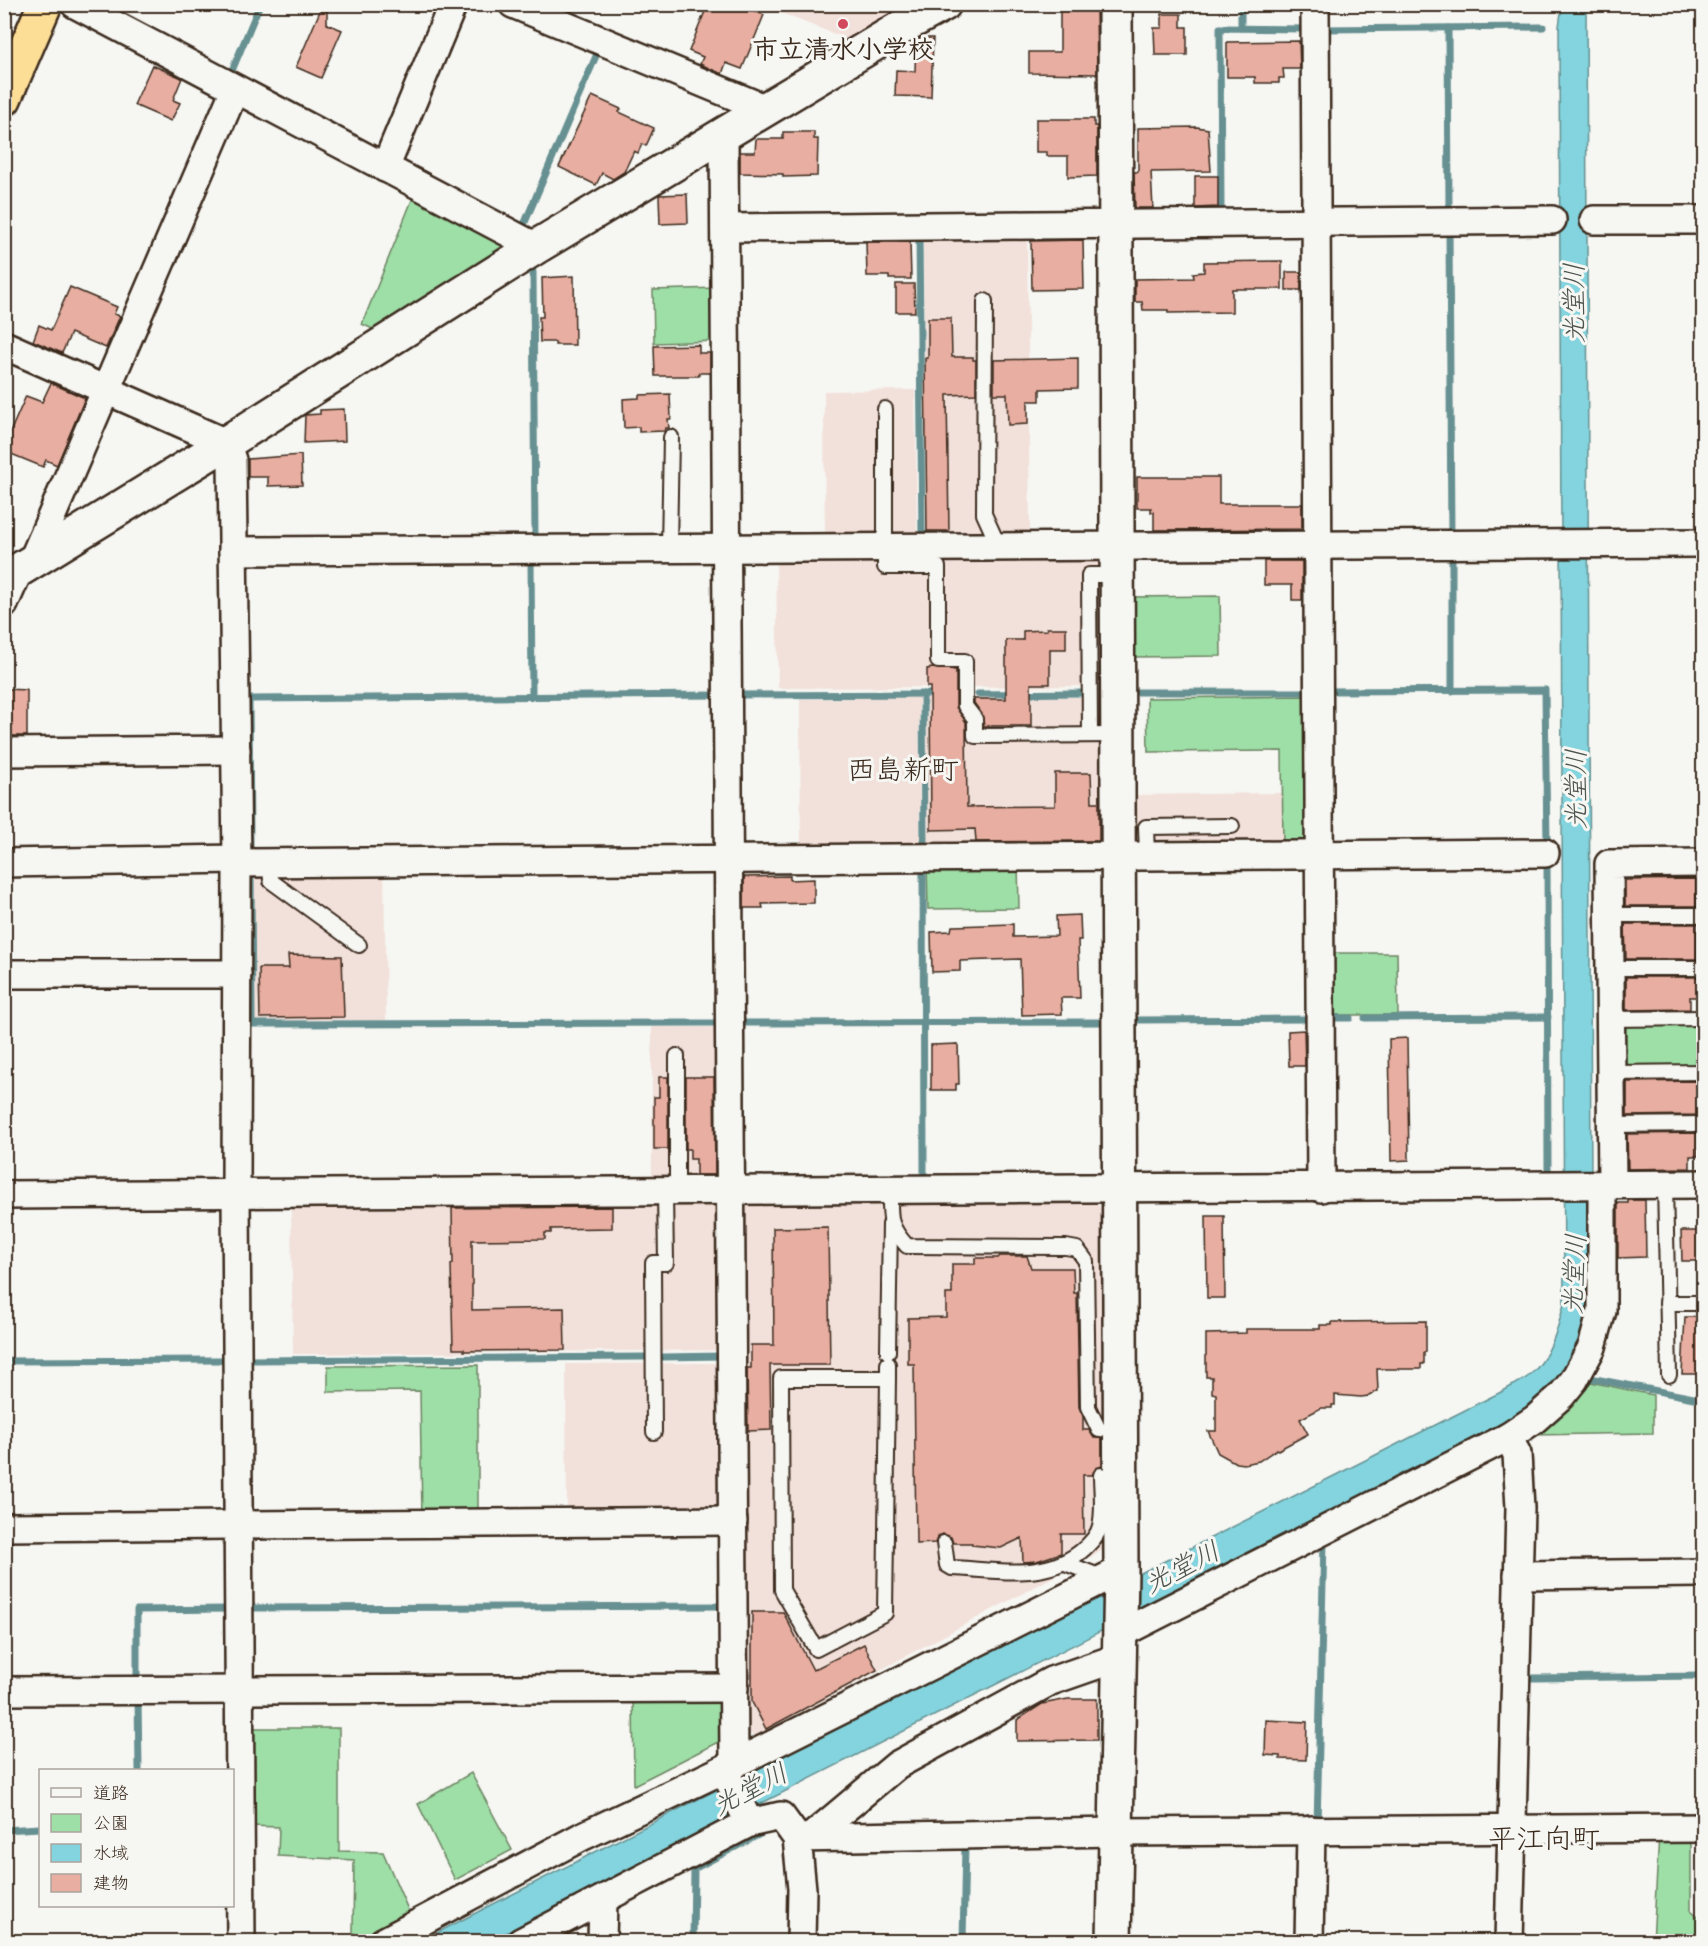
<svg xmlns="http://www.w3.org/2000/svg" width="1708" height="1946" font-family="'Indie Flower','Klee One',sans-serif">
	<style>
		.built { fill: #f2e0da }
		.green { fill: #9edea7; stroke: #6c8462; stroke-width: 1.5 }
		.water { fill: #83d4de; stroke: #669091; stroke-width: 1.5 }
		.lines { fill: none; stroke-linecap: round; stroke-linejoin: round }
		.stream { stroke: #669091; stroke-width: 7 }
		.building { fill: #e7aea1; stroke: #3b2a1e; stroke-width: 1.5 }
		.service-casing { stroke: #3b2a1e; stroke-width: 18 }
		.minor-casing { stroke: #3b2a1e; stroke-width: 32 }
		.tertiary-casing { stroke: #3b2a1e; stroke-width: 38 }
		.trunk-casing { stroke: #3b2a1e; stroke-width: 38 }
		.service { stroke: #f6f6f2; stroke-width: 14 }
		.minor { stroke: #f6f6f2; stroke-width: 27 }
		.tertiary { stroke: #f6f6f2; stroke-width: 33 }
		.trunk { stroke: #fdde96; stroke-width: 33 }
		.poi-dot { fill: #d1495b; stroke: #f6f6f2; stroke-width: 2 }
		.labels { text-anchor: middle; stroke-width: 6; stroke-linejoin: round; paint-order: stroke }
		.poi-label { font-size: 26px; font-weight: bold; fill: #3b2a1e; stroke: #f6f6f2 }
		.water-label { font-size: 27px; font-style: italic; fill: #4d544e; stroke: #f6f6f2 }
		.quarter-label { font-size: 28px; fill: #3b2a1e; stroke: #f6f6f2 }
	</style>
	<rect width="100%" height="100%" fill="#f6f6f2"/>
	<filter id="ink" filterUnits="userSpaceOnUse"><feTurbulence type="fractalNoise" baseFrequency=".0167" numOctaves="2"/><feDisplacementMap in="SourceGraphic" scale="12" xChannelSelector="R" yChannelSelector="G"/><feConvolveMatrix kernelMatrix="1 2 1 2 8 2 1 2 1" color-interpolation-filters="sRGB"/></filter>
	<g filter="url(#ink)">
		<g class="built">
			<path d="M760,5H908L850,40Z"/>
			<path d="M1027,234L1030,540H926L923,235Z"/>
			<path d="M915,390L917,540L825,541L824,391Z"/>
			<path d="M1097,554L1104,562L1105,686L778,688L776,555Z"/>
			<path d="M919,697L920,843L907,850L801,853L800,699Z"/>
			<path d="M926,697H1105L1107,844L927,850Z"/>
			<path d="M1283,793V848L1141,849L1133,841V795Z"/>
			<path d="M384,867L386,1020L254,1021L253,868Z"/>
			<path d="M4,980H6L8,1184H4Z"/>
			<path d="M652,1027H723V1173L712,1182H652Z"/>
			<path d="M291,1202H723L725,1350L293,1354Z"/>
			<path d="M750,1203H1096L1105,1213V1549L756,1737L747,1732L740,1350H746L744,1210Z"/>
			<path d="M724,1363L728,1509L567,1518L566,1364Z"/>
		</g>
		<g class="green">
			<path d="M414,195L507,243L506,252L377,331L362,324Z"/>
			<path d="M718,288L719,341L654,343L653,290Z"/>
			<path d="M1220,596L1221,656L1132,657L1131,597Z"/>
			<path d="M1313,696L1315,841L1283,848L1282,751L1148,752L1147,698Z"/>
			<path d="M1018,863L1019,908L928,909L927,865Z"/>
			<path d="M1326,953H1397L1398,1015H1326Z"/>
			<path d="M1618,1025H1699L1700,1058L1694,1065L1626,1066L1618,1060Z"/>
			<path d="M478,1365V1519L422,1520L420,1391L328,1392V1366Z"/>
			<path d="M1581,1380L1653,1395V1433L1533,1435Z"/>
			<path d="M721,1694L728,1737L634,1785L633,1695Z"/>
			<path d="M251,1728H339V1851L383,1852L412,1919L368,1941H359L353,1932L354,1860L278,1856L279,1827L250,1826Z"/>
			<path d="M471,1773L512,1850L455,1880L418,1804Z"/>
			<path d="M1659,1834H1691V1910L1701,1919L1702,1941L1653,1942Z"/>
		</g>
		<path class="water" d="M1562,5H1586L1591,1190L1590,1312L1587,1330L1567,1371L1519,1419L490,1941L419,1942L1109,1589L1505,1390C1513,1385 1523,1381 1530,1375C1550,1358 1558,1328 1564,1304L1559,27Z"/>
		<g class="lines">
			<g class="stream">
				<path d="M1241,28V4"/>
				<path d="M1448,28L1449,214"/>
				<path d="M1322,29L1543,27"/>
				<path d="M231,73L260,4"/>
				<path d="M1218,214H1221L1220,28L1305,29"/>
				<path d="M523,227L599,49"/>
				<path d="M1449,228L1451,538"/>
				<path d="M919,235L922,538"/>
				<path d="M533,272L535,541"/>
				<path d="M1452,553V691"/>
				<path d="M531,558L532,697"/>
				<path d="M1327,691L1545,690L1547,846"/>
				<path d="M1138,692H1312"/>
				<path d="M923,694L924,850"/>
				<path d="M978,694L1085,693"/>
				<path d="M736,695L938,694"/>
				<path d="M250,853L249,699L720,695"/>
				<path d="M1547,859L1548,1171"/>
				<path d="M923,865L924,1174"/>
				<path d="M251,874L252,1024L720,1023"/>
				<path d="M1327,1018H1350"/>
				<path d="M1365,1018L1548,1017"/>
				<path d="M1133,1020L1313,1019"/>
				<path d="M739,1023L1106,1022"/>
				<path d="M662,1357L723,1356"/>
				<path d="M250,1360L645,1357"/>
				<path d="M4,1361L225,1360"/>
				<path d="M1585,1377L1704,1400"/>
				<path d="M252,1608L725,1606"/>
				<path d="M1533,1678L1704,1676"/>
				<path d="M137,1685V1610L230,1609"/>
				<path d="M138,1698L139,1770"/>
				<path d="M1317,1825L1324,1541"/>
				<path d="M4,1830L40,1828"/>
				<path d="M959,1846L965,1845L963,1942"/>
				<path d="M693,1942L694,1869L766,1831"/>
			</g>
		</g>
		<g class="building">
			<path d="M323,4H327V24L342,30L321,78L296,67Z"/>
			<path d="M708,4H739L764,15L742,69L726,63L722,74L700,64L703,57L689,51Z"/>
			<path d="M1060,4H1096L1097,74L1029,73V52H1060Z"/>
			<path d="M1162,14H1181V27H1187V55H1155L1154,28H1162Z"/>
			<path d="M921,38H933L931,97L895,96L896,70L915,71L916,41Z"/>
			<path d="M1299,41L1300,69H1283L1284,78H1279V83H1255V77H1227V42Z"/>
			<path d="M152,65L182,78L173,100L180,103L171,121L134,105Z"/>
			<path d="M592,96L621,109L619,112L654,128L646,146L642,144L638,153L634,151L624,172L613,179L602,173L596,185L559,167Z"/>
			<path d="M1036,119H1094V126H1097V176L1068,177V156H1047V152H1036Z"/>
			<path d="M1197,127L1208,129L1211,171L1151,172L1153,208H1135L1134,172H1138V128Z"/>
			<path d="M783,132H814V139H818L817,176L783,177V174L740,173V152H755L756,139H783Z"/>
			<path d="M1195,176H1218V207L1195,208Z"/>
			<path d="M687,194L688,223L660,224L659,195Z"/>
			<path d="M1083,240L1084,289L1032,290L1031,241Z"/>
			<path d="M866,242H910L911,279H889V276H867Z"/>
			<path d="M1282,261V289H1232V312L1168,313V310H1143L1142,302H1135V279L1194,278L1193,273L1204,272V262Z"/>
			<rect x="1286" y="272" width="15" height="18"/>
			<path d="M574,276L575,345H555V342H540L539,317H543L542,278Z"/>
			<path d="M896,284H914L915,312H896Z"/>
			<path d="M70,287L117,307L114,314L120,316L106,348L71,333L62,353L33,341L39,325L51,330Z"/>
			<path d="M928,318H951L952,357H973V360H976V394L947,395L949,531H927L925,358H928Z"/>
			<path d="M699,345V353H710V373H699V376H655L654,346Z"/>
			<path d="M1078,358V388L1040,389V401H1028V424L1008,425L1007,394H994V360Z"/>
			<path d="M51,383L85,398L57,465L46,460L43,467L4,451V446L26,396L42,402Z"/>
			<path d="M670,394L671,419H668L669,428H666L664,431L639,432V427L624,428L623,399L639,398V395Z"/>
			<path d="M344,409L345,441L304,443L305,415L320,414V410Z"/>
			<path d="M301,455L302,485L268,486V477H248V459Z"/>
			<path d="M1137,477H1219V504H1302V529L1154,530V512H1151V508H1137Z"/>
			<path d="M1264,561H1302V600H1292V585H1264Z"/>
			<path d="M1047,628H1066V649H1050V684H1031V726H984L982,714L974,703V699H1006V640H1023V631L1047,630Z"/>
			<path d="M933,668L956,670V707L966,722L967,807L1055,806V773H1091L1092,802H1099V841L976,842L975,829L931,830L930,687H927V669Z"/>
			<path d="M4,689L27,690V736H10V722H4Z"/>
			<path d="M790,876V880L814,879V903L762,904L763,908H744V877Z"/>
			<path d="M1696,879V906H1625V880Z"/>
			<path d="M1080,915L1081,940H1078L1080,998H1061L1062,1014L1022,1015L1020,959L960,961V971L932,972L931,932L951,931L952,926H954L1013,924V937L1057,936L1056,916Z"/>
			<path d="M1625,924H1697V959H1626Z"/>
			<path d="M288,955L342,956L344,1017L260,1018L259,968H289Z"/>
			<path d="M1626,977H1698V997H1690V1009L1626,1010Z"/>
			<path d="M1304,1030L1305,1066H1289L1288,1031Z"/>
			<path d="M1407,1038L1409,1160L1391,1161L1389,1039Z"/>
			<path d="M958,1044L959,1084H956V1090H931V1045Z"/>
			<path d="M659,1077H668V1149H654V1097H659Z"/>
			<path d="M686,1077H714L715,1175H696V1159H690V1149H686Z"/>
			<path d="M1698,1081L1697,1115L1627,1116V1082Z"/>
			<path d="M1698,1133V1156H1690V1168L1628,1169L1627,1134Z"/>
			<path d="M1628,1200H1645L1646,1257L1618,1258V1203H1628Z"/>
			<path d="M612,1207V1228L551,1229V1233H545V1239L472,1240V1310L564,1308L565,1350L464,1351V1349H453L451,1264H453L452,1208Z"/>
			<path d="M1206,1216H1224L1225,1298H1207Z"/>
			<path d="M828,1227L830,1365H770L771,1430L748,1431L747,1368H751V1345H774L773,1228Z"/>
			<path d="M1681,1231H1704V1261H1682Z"/>
			<path d="M1000,1256H1027L1031,1268H1073L1074,1293H1077L1079,1407L1083,1416V1430H1089L1094,1438H1102V1466L1096,1468L1092,1475H1083L1084,1534H1061V1553L1037,1561L1023,1562L1022,1538L1001,1548L972,1545V1543H953L951,1537L943,1534L938,1536L935,1543L916,1544L914,1364H908V1318L946,1317V1294H952V1264H975V1258H998Z"/>
			<path d="M1685,1317H1704V1374H1682Z"/>
			<path d="M1426,1321V1352H1424V1364H1421V1369H1377L1378,1391L1369,1396L1361,1397L1335,1395V1405H1332V1408H1321L1300,1419L1308,1434L1278,1450L1277,1449L1259,1461L1244,1464L1236,1463L1218,1453L1208,1431H1216V1394L1212,1393V1377H1206V1334L1246,1333V1329H1320V1325H1332V1322Z"/>
			<path d="M752,1612H783L813,1670L864,1644L877,1670L766,1729L752,1702Z"/>
			<path d="M1068,1699H1097V1740L1017,1741V1720L1042,1704Z"/>
			<path d="M1266,1720L1307,1722L1306,1760L1280,1759V1756L1265,1755Z"/>
		</g>
		<g class="lines">
			<g class="service-casing">
				<g id="service">
					<path d="M985,301L984,514L999,547"/>
					<path d="M885,409V567H938V661H965V706L975,719V736L1117,735"/>
					<path d="M669,548L671,437"/>
					<path d="M1090,735L1089,575H1118"/>
					<path d="M1147,855L1146,827L1232,826"/>
					<path d="M270,863L271,881L359,945"/>
					<path d="M1610,915H1704"/>
					<path d="M1610,968H1704"/>
					<path d="M1610,1019L1704,1018"/>
					<path d="M677,1056V1192"/>
					<path d="M1611,1073L1704,1072"/>
					<path d="M1611,1125L1704,1124"/>
					<path d="M1665,1184L1669,1375"/>
					<path d="M890,1190C890,1218 888,1225 907,1246L1066,1247L1077,1249L1086,1261L1088,1407L1099,1430"/>
					<path d="M1667,1303H1704"/>
					<path d="M888,1352L890,1224"/>
					<path d="M888,1378H781L782,1590L816,1649L885,1613L888,1378V1364"/>
					<path d="M654,1432L653,1263H666L665,1192"/>
					<path d="M944,1543L947,1565L952,1568C998,1570 1048,1582 1085,1548C1092,1541 1098,1535 1100,1526C1104,1510 1101,1491 1101,1475"/>
					<path d="M1065,1563L1104,1578"/>
				</g>
			</g>
			<g class="minor-casing">
				<g id="minor">
					<path d="M75,4L536,247"/>
					<path d="M513,4L766,109"/>
					<path d="M1315,4L1321,1188"/>
					<path d="M724,135L734,1763"/>
					<path d="M385,168L453,4"/>
					<path d="M1594,220H1704"/>
					<path d="M725,228L1552,220"/>
					<path d="M4,345L226,443L232,460L237,863L236,1195L241,1942"/>
					<path d="M233,551L1704,543"/>
					<path d="M32,562L235,89"/>
					<path d="M4,604L19,570"/>
					<path d="M4,752L236,750"/>
					<path d="M4,863L237,859"/>
					<path d="M237,863L1545,853"/>
					<path d="M4,974H237"/>
					<path d="M1612,1185L1609,864L1704,863"/>
					<path d="M4,1195L1704,1184"/>
					<path d="M1508,1437L1517,1454L1520,1508L1509,1942"/>
					<path d="M4,1527L733,1521"/>
					<path d="M1518,1575L1704,1573"/>
					<path d="M1120,1634L1508,1437L1535,1419L1561,1396L1574,1380L1592,1347L1602,1311V1185"/>
					<path d="M4,1691L734,1688"/>
					<path d="M720,1771L729,1780L749,1823"/>
					<path d="M811,1837L897,1765L1051,1681L1120,1657"/>
					<path d="M797,1838L1116,1832L1704,1828"/>
					<path d="M383,1942L581,1837L720,1771L1121,1570"/>
					<path d="M521,1942L749,1823L781,1816L797,1838L802,1889L801,1942"/>
					<path d="M602,1942L603,1900"/>
					<path d="M1309,1942L1311,1830"/>
				</g>
			</g>
			<g class="tertiary-casing">
				<g id="tertiary">
					<path d="M4,579L226,443L536,247L909,23L944,4"/>
					<path d="M1114,1942L1121,1570L1115,4"/>
				</g>
			</g>
			<g class="trunk-casing">
				<path id="trunk" d="M4,99L45,4"/>
			</g>
			<use href="#service" class="service"/>
			<use href="#minor" class="minor"/>
			<use href="#tertiary" class="tertiary"/>
			<use href="#trunk" class="trunk"/>
		</g>
	</g>
	<circle class="poi-dot" cx="843" cy="24" r="6"/>
	<g class="labels">
		<g class="poi-label">
			<text x="843" y="58">市立清水小学校</text>
		</g>
		<g class="water-label">
			<text transform="translate(1574 303) rotate(-90)" y="9">光堂川</text>
			<text transform="translate(1576 789) rotate(-90)" y="9">光堂川</text>
			<text transform="translate(1574 1274) rotate(-87)" y="9">光堂川</text>
			<text transform="translate(1182 1567) rotate(-27)" y="9">光堂川</text>
			<text transform="translate(750 1789) rotate(-27)" y="9">光堂川</text>
		</g>
		<g class="quarter-label">
			<text x="903" y="779">西島新町</text>
			<text x="1544" y="1848">平江向町</text>
		</g>
	</g>
	<rect width="1708" height="1946" fill="none" stroke="#f6f6f2" stroke-width="24"/>
	<rect x="12" y="12" width="1684" height="1922" fill="none" stroke="#3b2a1e" stroke-width="2" filter="url(#ink)"/>
	<rect x="39" y="1769" width="195" height="138" fill="#f6f6f2" stroke="#aba49d" stroke-width="1.5"/>
	<rect x="51" y="1788" width="30" height="9" fill="#f6f6f2" stroke="#aba49d" stroke-width="1.5"/>
	<text x="93" y="1799" font-size="18" fill="#3b2a1e">道路</text>
	<rect x="51" y="1814" width="30" height="18" fill="#9edea7" stroke="#aba49d" stroke-width="1.5"/>
	<text x="93" y="1829" font-size="18" fill="#3b2a1e">公園</text>
	<rect x="51" y="1844" width="30" height="18" fill="#83d4de" stroke="#aba49d" stroke-width="1.5"/>
	<text x="93" y="1859" font-size="18" fill="#3b2a1e">水域</text>
	<rect x="51" y="1874" width="30" height="18" fill="#e7aea1" stroke="#aba49d" stroke-width="1.5"/>
	<text x="93" y="1889" font-size="18" fill="#3b2a1e">建物</text>
</svg>
